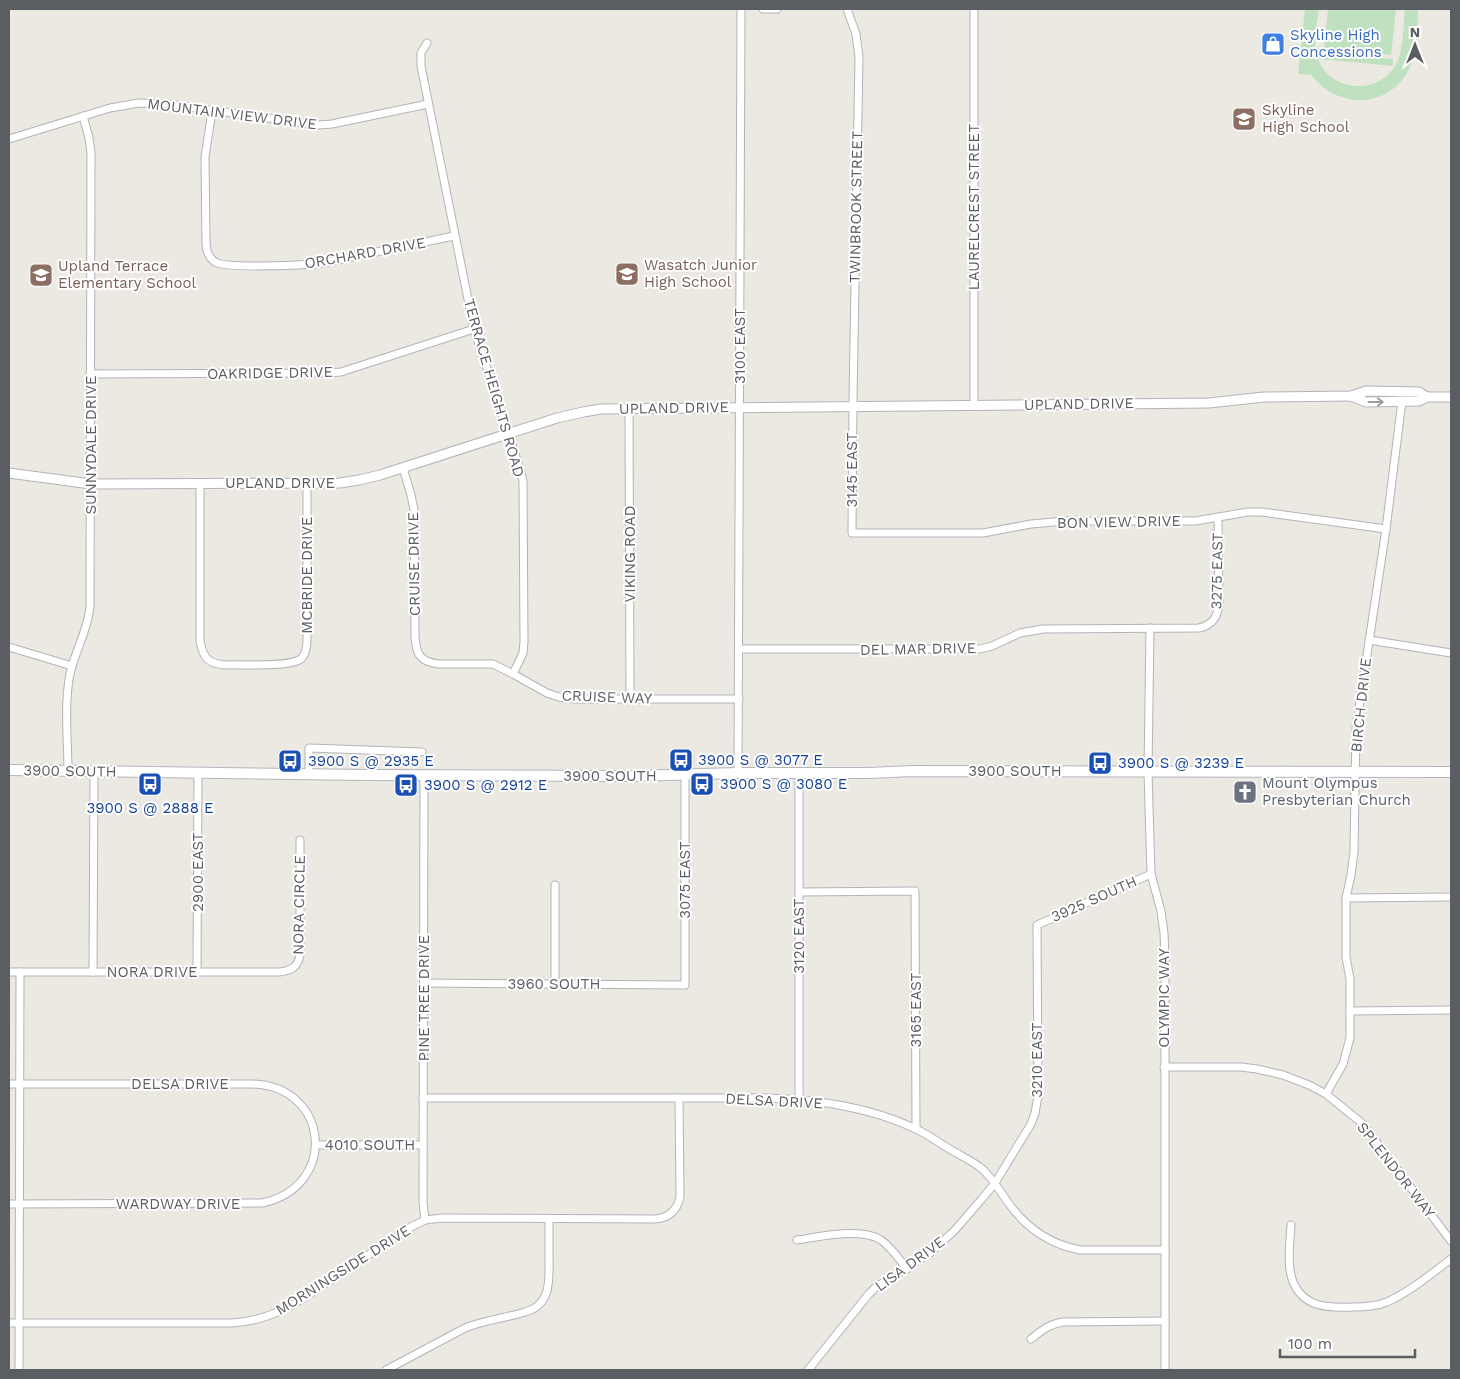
<svg xmlns="http://www.w3.org/2000/svg" width="1460" height="1379" font-family="'Work Sans',sans-serif">
	<style>
		.green { fill: #c0e1bf }
		.lines { fill: none; stroke-linecap: round; stroke-linejoin: round }
		.minor-casing { stroke: #b2b4b8; stroke-width: 9 }
		.tertiary-casing { stroke: #b2b4b8; stroke-width: 11 }
		.secondary-casing { stroke: #b3b6bb; stroke-width: 12 }
		.minor { stroke: #fff; stroke-width: 7 }
		.tertiary { stroke: #fff; stroke-width: 9 }
		.secondary { stroke: #fff; stroke-width: 10 }
		.oneway { stroke: #9c9ea0 }
		.labels { text-anchor: middle; stroke-width: 4; stroke-linejoin: round; paint-order: stroke }
		.shop-label { font-size: 15px; fill: #366cbe; stroke: #fff; text-anchor: start }
		.education-label { font-size: 15px; fill: #785e54; stroke: #fff; text-anchor: start }
		.street-label { font-size: 15px; fill: #5a5d61; stroke: #fff }
		.transit-label { font-size: 15px; fill: #164399; stroke: #fff; text-anchor: start }
		.worship-label { font-size: 15px; fill: #5b616d; stroke: #fff; text-anchor: start }
	</style>
	<rect width="100%" height="100%" fill="#ebe9e1"/>
	<g class="green">
		<path d="M1305,9H1319C1317,25 1312,43 1318,59C1331,93 1381,96 1397,62C1404,47 1403,26 1405,9H1418C1417,28 1418,51 1409,69C1388,110 1337,109 1311,75L1298,74Z"/>
		<path d="M1328,9H1396L1391,55L1324,48Z"/>
		<path d="M1320,52L1393,59V66L1319,59Z"/>
	</g>
	<g class="lines">
		<g class="minor-casing">
			<g id="minor">
				<path d="M763,9H777"/>
				<path d="M847,9L856,34L859,57L853,399L852,533H983L1031,524L1065,521H1195L1248,512H1262L1386,529"/>
				<path d="M427,43L421,53V66L474,329L520,469L523,481L524,642L523,653L513,674"/>
				<path d="M212,111L205,157L206,242C206,250 208,257 215,262C226,269 306,265 323,263L454,236"/>
				<path d="M9,139L110,108L139,103L168,104L318,125L332,124L428,104"/>
				<path d="M90,374L327,373L341,372L474,329"/>
				<path d="M974,405V9"/>
				<path d="M629,408L630,699"/>
				<path d="M403,468L411,495L414,510L415,637C416,654 420,662 439,664H493L513,674L547,693L559,697L573,699H739"/>
				<path d="M200,483V641C203,657 207,663 224,665C240,664 292,668 302,658C306,653 307,645 307,639V483"/>
				<path d="M1150,628L1148,772L1151,874L1161,911L1164,933L1165,958V1370"/>
				<path d="M1369,640L1451,653"/>
				<path d="M9,647L72,666"/>
				<path d="M739,649H980L992,646L1020,633L1043,629L1199,628C1212,625 1217,618 1219,605L1218,518"/>
				<path d="M68,772C68,740 63,696 72,666C78,646 88,628 90,607L91,153L89,138L83,116"/>
				<path d="M738,773L741,9"/>
				<path d="M799,773V1099"/>
				<path d="M309,774V748L422,752"/>
				<path d="M424,775L423,1202L425,1220"/>
				<path d="M555,885V984"/>
				<path d="M799,892L915,891L916,1129"/>
				<path d="M1346,898L1451,897"/>
				<path d="M9,972H279C291,971 298,967 300,955V840"/>
				<path d="M93,972L94,772"/>
				<path d="M197,972L198,772"/>
				<path d="M424,983L685,985V775"/>
				<path d="M1350,1011L1451,1010"/>
				<path d="M1164,1067H1241L1257,1069L1283,1075L1309,1085L1326,1094L1363,1124L1451,1241"/>
				<path d="M9,1084H252C330,1086 339,1187 262,1203L9,1204"/>
				<path d="M1326,1094L1343,1064L1350,1038V979L1346,957V898L1351,875L1354,852L1356,728L1386,529L1402,401"/>
				<path d="M423,1098H768C819,1100 870,1107 916,1129C927,1134 938,1142 948,1148C959,1155 971,1160 981,1168C991,1176 999,1190 1007,1201C1025,1227 1048,1244 1080,1250H1165"/>
				<path d="M316,1145H423"/>
				<path d="M1291,1225C1290,1241 1287,1264 1292,1279C1302,1308 1328,1308 1353,1307C1364,1307 1377,1306 1387,1302C1411,1291 1431,1274 1451,1259"/>
				<path d="M797,1240C819,1237 861,1227 881,1240C891,1247 899,1259 907,1269"/>
				<path d="M9,1323H232C277,1320 302,1299 338,1275C362,1259 387,1243 411,1227L425,1220L442,1218L655,1219C669,1218 677,1211 680,1197L679,1098"/>
				<path d="M1031,1339C1041,1331 1049,1324 1063,1322L1165,1321"/>
				<path d="M19,1370L20,972"/>
				<path d="M386,1370L465,1328C484,1320 506,1318 525,1312C552,1305 549,1280 549,1257C549,1245 549,1232 549,1219"/>
				<path d="M808,1370L868,1295L876,1287L930,1253L954,1231L981,1200L995,1183L1031,1124L1035,1113L1038,1096L1037,925L1151,874"/>
			</g>
		</g>
		<g class="tertiary-casing">
			<g id="tertiary">
				<path d="M1351,396L1366,402L1419,401L1427,397"/>
				<path d="M1422,397H1451"/>
				<path d="M9,473L91,484L340,483L359,480L380,475L557,418L583,412L601,409L1209,403L1264,397L1351,396L1366,391L1419,392L1427,397"/>
			</g>
		</g>
		<g class="secondary-casing">
			<path id="secondary" d="M9,770L366,775L631,776L738,773H869L913,771L1451,772"/>
		</g>
		<use href="#minor" class="minor"/>
		<use href="#tertiary" class="tertiary"/>
		<use href="#secondary" class="secondary"/>
	</g>
	<defs><path id="oneway-shaft" d="M-6 0H5M1.5-3L5.5 0L1.5 3" fill="none" stroke-width="1.6" stroke-linecap="round" stroke-linejoin="round" transform="scale(1.25)"/></defs>
	<use class="oneway" href="#oneway-shaft" transform="translate(1376 402)"/>
	<defs>
		<g id="shop-square" transform="scale(1.25)"><rect x="-9" y="-9" width="18" height="18" rx="4" fill="#3f7fe0" stroke="#fff"/><path d="M-5-2.5h2.3a2.7 3.5 0 0 1 5.4 0H5L5.5 6h-11ZM-1.5-2.5h3a1.5 2.3 0 0 0-3 0Z" fill="#fff"/></g>
		<g id="school-square" transform="scale(1.25)"><rect x="-9" y="-9" width="18" height="18" rx="4" fill="#8d6e63" stroke="#fff"/><path d="M0-5L7-2L0 1L-7-2ZM-4 1L0 2.5L4 1V4Q0 6-4 4Z" fill="#fff"/></g>
		<g id="bus-square" transform="scale(1.25)"><rect x="-9" y="-9" width="18" height="18" rx="4" fill="#1a4fb4" stroke="#fff"/><path d="M-5-6H5V4H4V6H2V4H-2V6H-4V4H-5ZM-3.5-4V0h7V-4ZM-3.5 1.2v1.5H-2V1.2ZM2 1.2v1.5H3.5V1.2Z" fill="#fff"/></g>
		<g id="church-square" transform="scale(1.25)"><rect x="-9" y="-9" width="18" height="18" rx="4" fill="#6b7280" stroke="#fff"/><path d="M-1.2-6h2.4v3.5h3.3v2.4h-3.3V6h-2.4V-.1h-3.3v-2.4h3.3Z" fill="#fff"/></g>
	</defs>
	<g fill-rule="evenodd">
		<use href="#shop-square" x="1273" y="44"/>
		<use href="#school-square" x="1244" y="119"/>
		<use href="#school-square" x="627" y="274"/>
		<use href="#school-square" x="41" y="275"/>
		<use href="#bus-square" x="681" y="760"/>
		<use href="#bus-square" x="290" y="761"/>
		<use href="#bus-square" x="1100" y="763"/>
		<use href="#bus-square" x="150" y="784"/>
		<use href="#bus-square" x="702" y="784"/>
		<use href="#bus-square" x="406" y="785"/>
		<use href="#church-square" x="1245" y="792"/>
	</g>
	<g class="labels">
		<g class="shop-label">
			<text x="1290" y="40">Skyline High<tspan x="1290" dy="17">Concessions</tspan></text>
		</g>
		<g class="education-label">
			<text x="1262" y="115">Skyline<tspan x="1262" dy="17">High School</tspan></text>
			<text x="644" y="270">Wasatch Junior<tspan x="644" dy="17">High School</tspan></text>
			<text x="58" y="271">Upland Terrace<tspan x="58" dy="17">Elementary School</tspan></text>
		</g>
		<g class="street-label">
			<text transform="translate(232 114) rotate(7)" y="5">MOUNTAIN VIEW DRIVE</text>
			<text transform="translate(856 207) rotate(-89)" y="5">TWINBROOK STREET</text>
			<text transform="translate(974 207) rotate(-90)" y="5">LAURELCREST STREET</text>
			<text transform="translate(365 253) rotate(-10)" y="5">ORCHARD DRIVE</text>
			<text transform="translate(740 346) rotate(-90)" y="5">3100 EAST</text>
			<text transform="translate(270 373) rotate(-1)" y="5">OAKRIDGE DRIVE</text>
			<text transform="translate(494 388) rotate(74)" y="5">TERRACE HEIGHTS ROAD</text>
			<text transform="translate(1079 404) rotate(-1)" y="5">UPLAND DRIVE</text>
			<text transform="translate(674 408) rotate(-1)" y="5">UPLAND DRIVE</text>
			<text transform="translate(91 445) rotate(-90)" y="5">SUNNYDALE DRIVE</text>
			<text transform="translate(852 470) rotate(-90)" y="5">3145 EAST</text>
			<text x="280" y="488">UPLAND DRIVE</text>
			<text transform="translate(1119 522) rotate(-1)" y="5">BON VIEW DRIVE</text>
			<text transform="translate(630 554) rotate(-90)" y="5">VIKING ROAD</text>
			<text transform="translate(414 564) rotate(-91)" y="5">CRUISE DRIVE</text>
			<text transform="translate(1217 571) rotate(-89)" y="5">3275 EAST</text>
			<text transform="translate(307 575) rotate(-90)" y="5">MCBRIDE DRIVE</text>
			<text transform="translate(918 649) rotate(-1)" y="5">DEL MAR DRIVE</text>
			<text transform="translate(607 697) rotate(2)" y="5">CRUISE WAY</text>
			<text transform="translate(1361 705) rotate(-84)" y="5">BIRCH DRIVE</text>
			<text transform="translate(70 771) rotate(1)" y="5">3900 SOUTH</text>
			<text x="1015" y="776">3900 SOUTH</text>
			<text x="610" y="781">3900 SOUTH</text>
			<text transform="translate(198 872) rotate(-90)" y="5">2900 EAST</text>
			<text transform="translate(685 880) rotate(-90)" y="5">3075 EAST</text>
			<text transform="translate(1094 899) rotate(-24)" y="5">3925 SOUTH</text>
			<text transform="translate(299 905) rotate(-89)" y="5">NORA CIRCLE</text>
			<text transform="translate(799 936) rotate(-90)" y="5">3120 EAST</text>
			<text x="152" y="977">NORA DRIVE</text>
			<text x="554" y="989">3960 SOUTH</text>
			<text transform="translate(424 998) rotate(-90)" y="5">PINE TREE DRIVE</text>
			<text transform="translate(1164 998) rotate(-90)" y="5">OLYMPIC WAY</text>
			<text transform="translate(916 1010) rotate(-90)" y="5">3165 EAST</text>
			<text transform="translate(1037 1060) rotate(-90)" y="5">3210 EAST</text>
			<text x="180" y="1089">DELSA DRIVE</text>
			<text transform="translate(774 1101) rotate(3)" y="5">DELSA DRIVE</text>
			<text x="370" y="1150">4010 SOUTH</text>
			<text transform="translate(1396 1170) rotate(52)" y="5">SPLENDOR WAY</text>
			<text x="178" y="1209">WARDWAY DRIVE</text>
			<text transform="translate(910 1264) rotate(-36)" y="5">LISA DRIVE</text>
			<text transform="translate(343 1270) rotate(-32)" y="5">MORNINGSIDE DRIVE</text>
		</g>
		<g class="transit-label">
			<text x="698" y="765">3900 S @ 3077 E</text>
			<text x="308" y="766">3900 S @ 2935 E</text>
			<text x="1118" y="768">3900 S @ 3239 E</text>
			<text x="720" y="789">3900 S @ 3080 E</text>
			<text x="424" y="790">3900 S @ 2912 E</text>
			<text x="150" y="813" text-anchor="middle">3900 S @ 2888 E</text>
		</g>
		<g class="worship-label">
			<text x="1262" y="788">Mount Olympus<tspan x="1262" dy="17">Presbyterian Church</tspan></text>
		</g>
	</g>
	<rect width="1460" height="1379" fill="none" stroke="#5a5d61" stroke-width="20"/>
	<g transform="translate(1415 45)" stroke="#ffffff" stroke-width="4" paint-order="stroke">
	<path d="M0-4L9 19L0 12L-9 19Z" fill="#5a5d61"/>
	<text y="-8" font-size="14" font-weight="bold" text-anchor="middle" fill="#5a5d61">N</text>
	</g>
	<path d="M1280 1349v8h135v-8" fill="none" stroke="#5a5d61" stroke-width="2.5"/>
	<text x="1288" y="1349" font-size="15" fill="#5a5d61" stroke="#ffffff" stroke-width="4" paint-order="stroke">100 m</text>
</svg>
